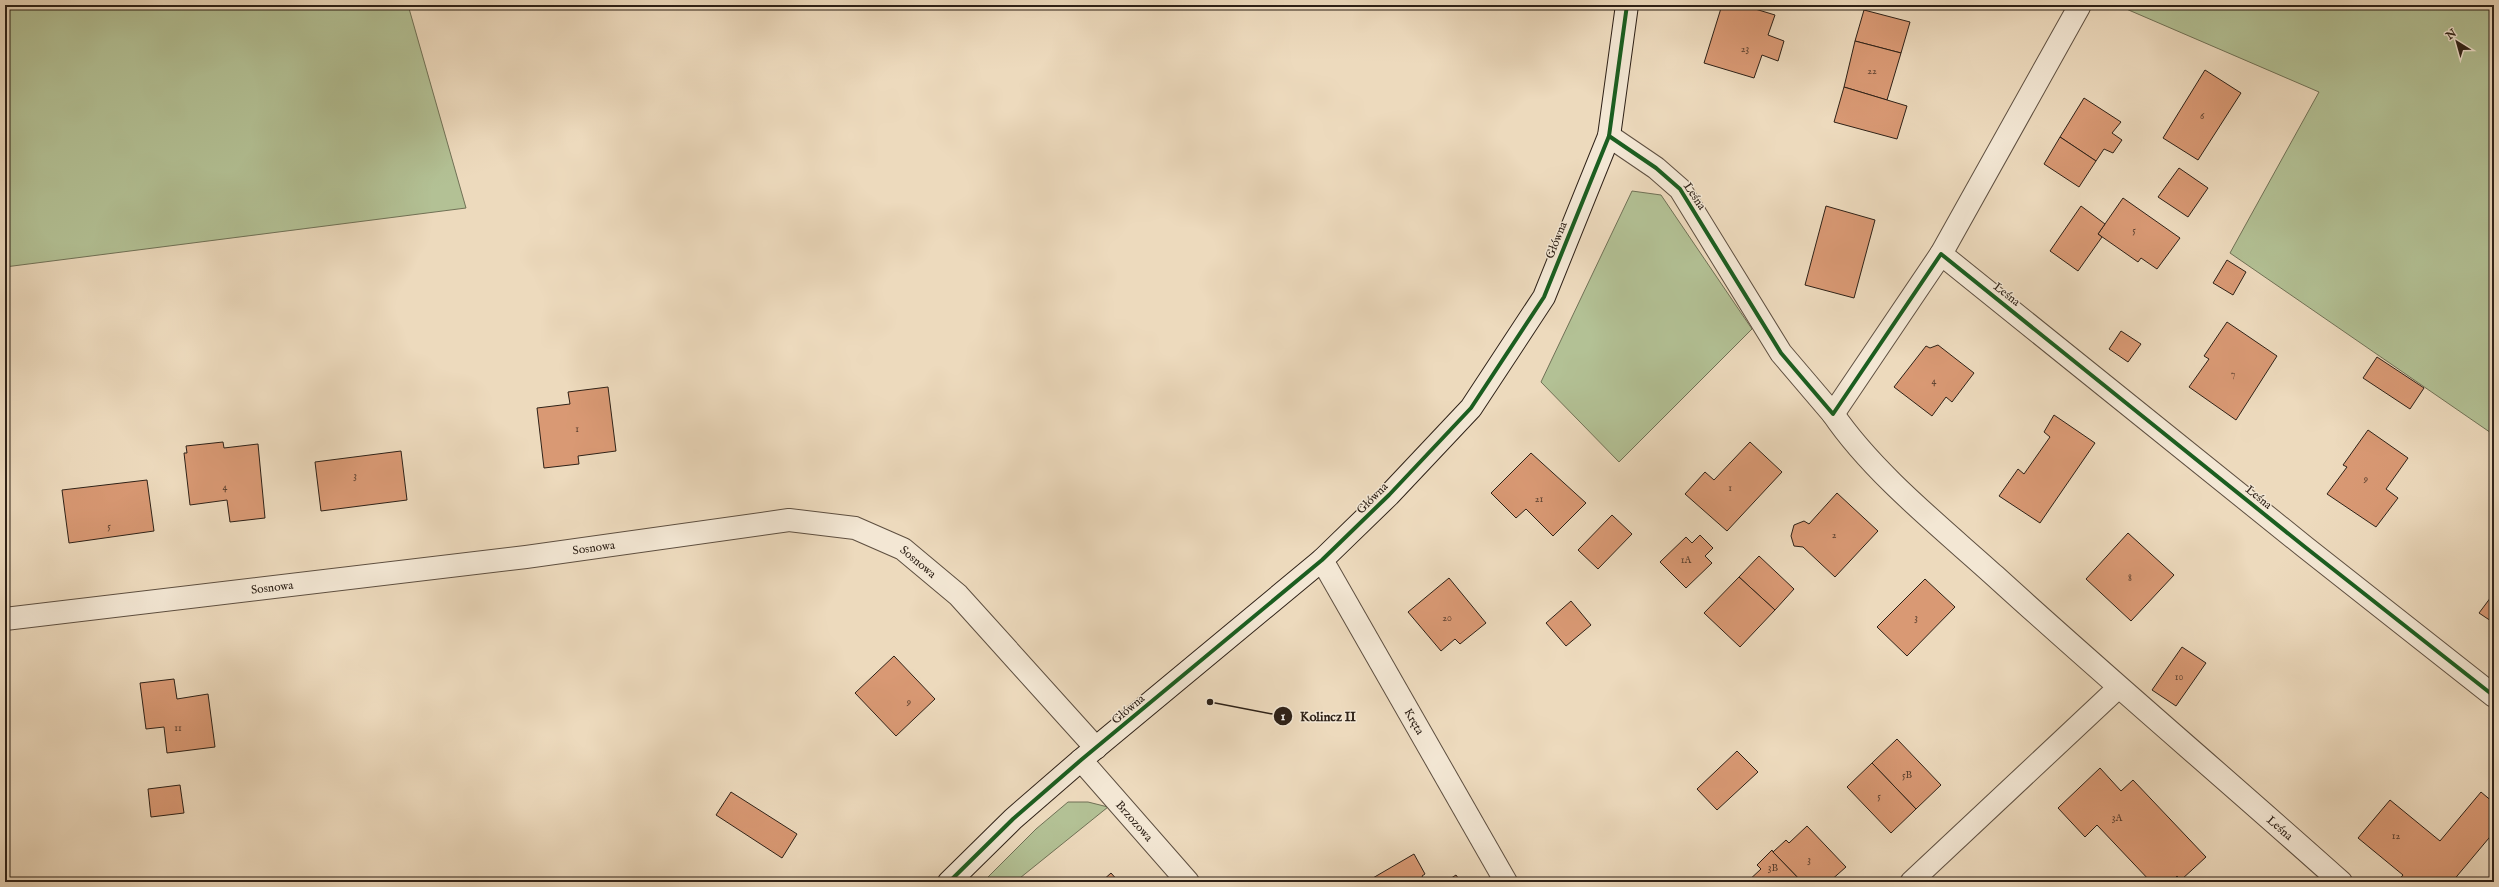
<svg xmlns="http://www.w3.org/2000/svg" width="2499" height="887" font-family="'IM FELL English',serif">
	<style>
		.green { fill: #b3c195; stroke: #707156 }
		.building { fill: #d99974; stroke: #2e2117 }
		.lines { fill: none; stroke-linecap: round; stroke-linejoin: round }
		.lane-casing { stroke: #5e4f40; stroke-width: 23 }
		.street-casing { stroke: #5e4f40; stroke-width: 24 }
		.secondary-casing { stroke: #2e2117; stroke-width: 24 }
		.lane { stroke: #f3e7d4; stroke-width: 21 }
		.street { stroke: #f3e7d4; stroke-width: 22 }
		.secondary { stroke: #f3e7d4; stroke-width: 22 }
		.cycleway-casing { stroke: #f3e7d4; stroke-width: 6 }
		.cycleway { stroke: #1b5e20; stroke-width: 4 }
		.labels { text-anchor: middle; stroke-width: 3; stroke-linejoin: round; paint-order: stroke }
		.number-label { font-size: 10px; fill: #593f2e }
		.street-label { font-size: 12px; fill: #2e2117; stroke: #f3e7d4 }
		.leader { fill: none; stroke: #2e2117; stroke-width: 1.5 }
		.callout-dot { fill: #2e2117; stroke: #f3e7d4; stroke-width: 1.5 }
		.mark-label { font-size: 12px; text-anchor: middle; font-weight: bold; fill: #fff }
		.callout-label { font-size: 13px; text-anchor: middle; font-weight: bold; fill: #2e2117; stroke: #f3e7d4; stroke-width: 3; stroke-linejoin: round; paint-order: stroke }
	</style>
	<rect width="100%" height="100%" fill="#eddabd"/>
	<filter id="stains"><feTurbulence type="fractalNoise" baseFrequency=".005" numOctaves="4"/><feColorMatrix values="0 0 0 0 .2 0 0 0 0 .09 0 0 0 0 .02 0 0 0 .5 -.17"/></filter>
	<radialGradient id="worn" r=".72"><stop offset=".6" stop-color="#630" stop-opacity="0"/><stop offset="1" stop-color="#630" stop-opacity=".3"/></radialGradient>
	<g class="green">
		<path d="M5,5H408L466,208L5,267Z"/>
		<path d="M2117,5H2494V435L2230,253L2319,92Z"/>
		<path d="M1632,191L1661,195L1752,329L1619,462L1541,382Z"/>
		<path d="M1068,802H1088L1108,807L1015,882H983L1036,829Z"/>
	</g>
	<g class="building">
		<path d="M1722,5H1742L1775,15L1768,35L1784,41L1778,61L1762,55L1754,78L1704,63Z"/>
		<path d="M1864,10L1910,22L1901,53L1855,41Z"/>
		<path d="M1855,41L1901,53L1887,100L1844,87Z"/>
		<path d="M2205,70L2241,93L2198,160L2163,138Z"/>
		<path d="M1844,87L1907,106L1897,139L1834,122Z"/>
		<path d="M2084,98L2121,122L2112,133L2122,140L2113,153L2104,149L2096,161L2060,137Z"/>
		<path d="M2060,137L2096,161L2079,187L2044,164Z"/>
		<path d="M2179,168L2208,188L2188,217L2158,197Z"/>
		<path d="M2123,198L2180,238L2157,269L2141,258L2138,262L2098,234Z"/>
		<path d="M1826,206L1875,220L1854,298L1805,285Z"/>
		<path d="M2081,206L2105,224L2098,234L2102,237L2078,271L2050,251Z"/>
		<path d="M2227,260L2246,272L2233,295L2213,283Z"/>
		<path d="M2227,322L2277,356L2236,420L2189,387L2209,359L2204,356Z"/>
		<path d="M2121,331L2141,344L2128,362L2109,349Z"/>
		<path d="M1938,345L1974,373L1952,402L1946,397L1932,416L1894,387L1926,346L1930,348Z"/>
		<path d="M2377,357L2424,388L2410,409L2363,378Z"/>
		<path d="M608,387L616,451L578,456L579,464L544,468L537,408L570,404L568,392Z"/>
		<path d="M2054,415L2095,443L2040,523L1999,496L2018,469L2024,474L2050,437L2044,432Z"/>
		<path d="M2368,430L2408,458L2386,489L2398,498L2376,527L2327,494L2347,467L2343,465Z"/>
		<path d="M223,442L224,448L258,444L265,518L230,522L227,500L190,505L184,453H187L186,446Z"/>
		<path d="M1750,442L1782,472L1727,531L1685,494L1705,472L1714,480Z"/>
		<path d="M401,451L407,500L321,511L315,462Z"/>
		<path d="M1531,453L1586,503L1553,536L1526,509L1516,518L1491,493Z"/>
		<path d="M147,480L154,531L69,543L62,490Z"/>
		<path d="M1837,493L1878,531L1835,577L1803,547L1794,546L1791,536L1794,525L1804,521L1809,524Z"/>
		<path d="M1612,515L1632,534L1598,569L1578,550Z"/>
		<path d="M2128,533L2174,575L2131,621L2086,579Z"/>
		<path d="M1700,535L1713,548L1705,556L1712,563L1686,588L1660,562L1686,537L1692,543Z"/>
		<path d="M1759,556L1794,589L1775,610L1739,577Z"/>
		<path d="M1739,577L1775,610L1740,647L1704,613Z"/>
		<path d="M1449,578L1486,623L1460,644L1455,639L1441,651L1408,612Z"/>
		<path d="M1925,579L1955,607L1907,656L1877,627Z"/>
		<path d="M2494,593V623L2479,613Z"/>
		<path d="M1571,601L1591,625L1566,646L1546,623Z"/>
		<path d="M2182,647L2206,663L2176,706L2152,690Z"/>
		<path d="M894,656L935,699L896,736L855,693Z"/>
		<path d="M174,679L177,699L208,694L215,747L167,753L164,727L146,729L140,683Z"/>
		<path d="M1897,739L1941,785L1916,809L1872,763Z"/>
		<path d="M1737,751L1758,772L1717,810L1697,789Z"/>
		<path d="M1872,763L1916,809L1891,833L1847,787Z"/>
		<path d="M2100,768L2121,791L2133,780L2206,857L2181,880L2177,876L2171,882H2151L2097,825L2085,837L2058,808Z"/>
		<path d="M180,785L184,813L151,817L148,789Z"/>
		<path d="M731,792L797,834L782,858L716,815Z"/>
		<path d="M2481,792L2494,803V832L2452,882H2397L2403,875L2358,838L2390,800L2440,841Z"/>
		<path d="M1807,826L1846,867L1829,882H1802L1773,852L1786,840L1789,843Z"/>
		<path d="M1772,850L1773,852L1802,882H1747L1761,869L1757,865Z"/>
		<path d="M1414,854L1425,874L1422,876L1425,882H1366Z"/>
		<path d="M1111,873L1119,882H1101Z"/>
		<path d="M1456,875L1461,882H1445Z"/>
	</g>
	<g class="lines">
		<g class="lane-casing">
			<path id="lane" d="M1911,882L2119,687"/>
		</g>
		<g class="street-casing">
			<g id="street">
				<path d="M1609,136L1656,168L1680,189L1781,353L1833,414L1941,254L2305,547L2494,696"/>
				<path d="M1941,254L2079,7"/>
				<path id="s1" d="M1833,414C1873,473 1942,528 1995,576C2109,680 2226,779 2341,882"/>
				<path id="s2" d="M1322,560L1506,882"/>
				<path id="s3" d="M5,619L526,557L789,520L855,528L903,549L958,595L1096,748"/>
				<path id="s4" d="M1081,760L1188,882"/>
			</g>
		</g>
		<g class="secondary-casing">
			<path id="secondary" d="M949,882L1013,819L1081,760L1322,560L1389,495L1471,408L1544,297L1609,136L1627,5"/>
		</g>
		<use href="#lane" class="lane"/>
		<use href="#street" class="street"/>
		<use href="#secondary" class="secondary"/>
		<g class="cycleway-casing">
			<g id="cycleway">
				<path d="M1609,136L1656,168L1680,189L1781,353L1833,414L1941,254L2305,547L2494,696"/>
				<path d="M949,882L1013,819L1081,760L1322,560L1389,495L1471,408L1544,297L1609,136L1627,5"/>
			</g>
		</g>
		<use href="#cycleway" class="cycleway"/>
	</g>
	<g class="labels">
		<g class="number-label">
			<text x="1745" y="52">23</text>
			<text x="1872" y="74">22</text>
			<text x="2202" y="119">6</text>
			<text x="2134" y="233">5</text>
			<text x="2233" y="377">7</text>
			<text x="1934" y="384">4</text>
			<text x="577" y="432">1</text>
			<text x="355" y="479">3</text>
			<text x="2366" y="482">9</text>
			<text x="225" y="490">4</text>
			<text x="1730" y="491">1</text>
			<text x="1539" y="502">21</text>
			<text x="109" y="529">5</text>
			<text x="1834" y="538">2</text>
			<text x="1686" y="563">1A</text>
			<text x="2130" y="581">8</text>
			<text x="1447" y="621">20</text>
			<text x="1916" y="621">3</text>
			<text x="2179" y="680">10</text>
			<text x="909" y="705">9</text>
			<text x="178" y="731">11</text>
			<text x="1907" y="778">5B</text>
			<text x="1879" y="799">5</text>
			<text x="2117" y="821">3A</text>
			<text x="2396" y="839">12</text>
			<text x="1809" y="863">3</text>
			<text x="1773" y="871">3B</text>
		</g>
		<g class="street-label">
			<text transform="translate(1695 196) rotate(56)" y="4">Leśna</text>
			<text transform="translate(1556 240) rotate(-68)" y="4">Główna</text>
			<text transform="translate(2007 294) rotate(38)" y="4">Leśna</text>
			<text transform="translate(2259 497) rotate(39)" y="4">Leśna</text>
			<text transform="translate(1372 498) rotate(-45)" y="4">Główna</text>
			<text dy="4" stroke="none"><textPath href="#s3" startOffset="593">Sosnowa</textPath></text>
			<text dy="4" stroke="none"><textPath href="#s3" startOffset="929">Sosnowa</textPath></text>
			<text dy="4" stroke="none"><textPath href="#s3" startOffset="269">Sosnowa</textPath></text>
			<text transform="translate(1128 709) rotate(-40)" y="4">Główna</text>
			<text dy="4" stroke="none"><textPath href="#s2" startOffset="186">Kręta</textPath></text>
			<text dy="4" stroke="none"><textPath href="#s4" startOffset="81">Brzozowa</textPath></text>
			<text dy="4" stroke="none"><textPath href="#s1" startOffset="610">Leśna</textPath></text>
		</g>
	</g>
	<path class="leader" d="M1210 702L1283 716"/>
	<g class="callout-dot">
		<circle cx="1210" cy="702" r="4"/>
		<circle cx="1283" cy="716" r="10"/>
	</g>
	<g class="mark-label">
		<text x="1283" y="720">1</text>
	</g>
	<g class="callout-label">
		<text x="1328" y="721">Kolincz II</text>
	</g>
	<rect width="2499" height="887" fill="none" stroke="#eddabd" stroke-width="20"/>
	<rect x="6" y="6" width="2487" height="875" fill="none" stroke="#2e2117" stroke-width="2"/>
	<rect x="10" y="10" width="2479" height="867" fill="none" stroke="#2e2117"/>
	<g transform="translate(2457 42) rotate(323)" stroke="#f3e7d4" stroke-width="3" paint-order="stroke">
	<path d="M0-3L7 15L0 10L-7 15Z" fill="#2e2117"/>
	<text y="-6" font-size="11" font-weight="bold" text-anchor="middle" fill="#2e2117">N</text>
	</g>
	<rect width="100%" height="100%" filter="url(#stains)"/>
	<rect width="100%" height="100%" fill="url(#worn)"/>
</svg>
